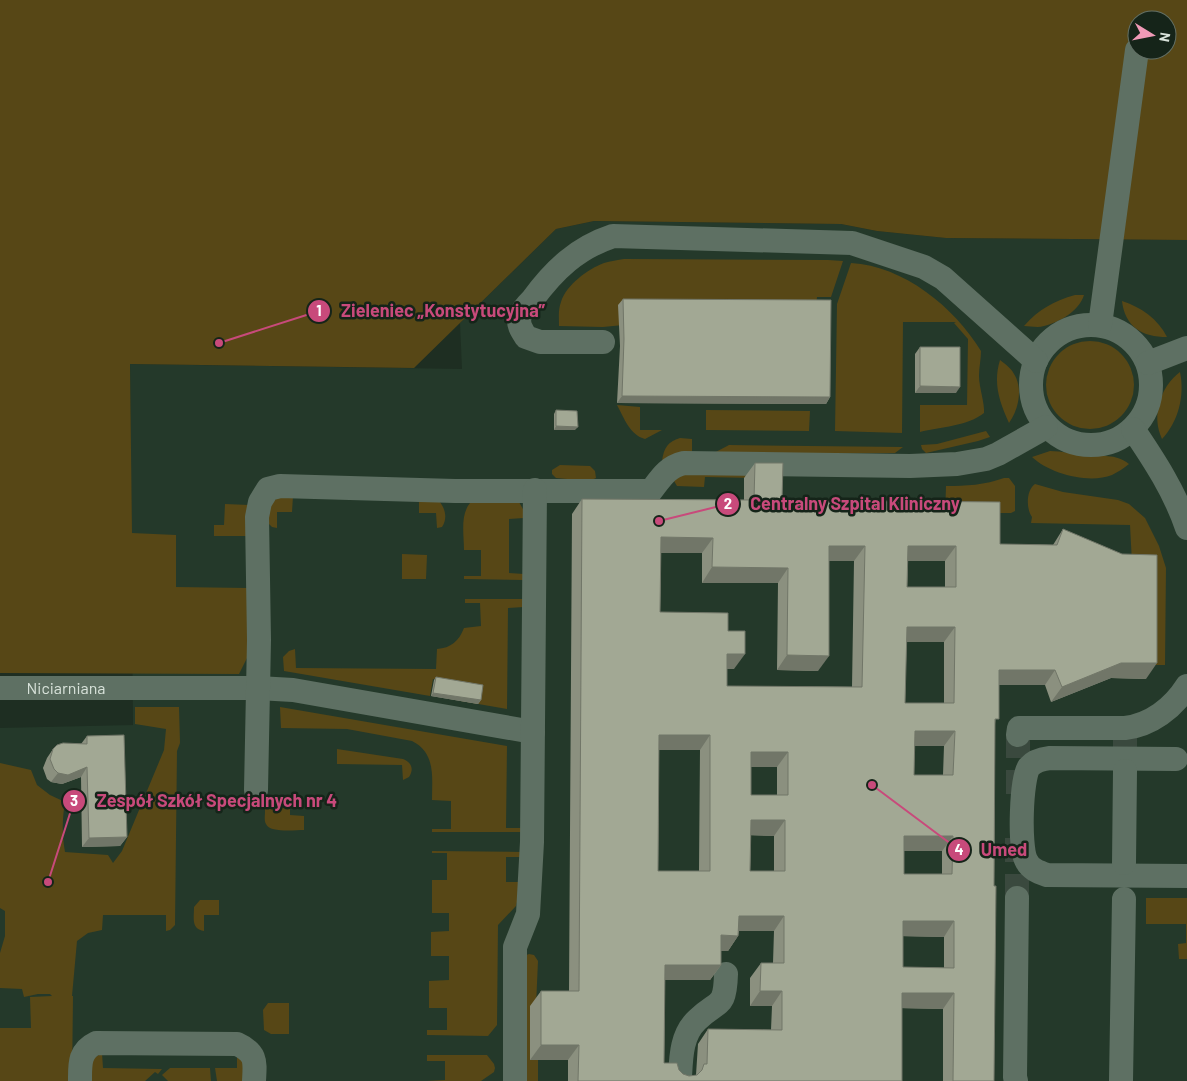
<svg xmlns="http://www.w3.org/2000/svg" width="1187" height="1081" font-family="Barlow,sans-serif">
	<style>
		.built { fill: #24392a }
		.green { fill: #574716; fill-rule: evenodd }
		.lines { fill: none; stroke-linecap: round; stroke-linejoin: round }
		.minor-tunnel { stroke: #3a493e; stroke-width: 24; stroke-dasharray: 24 12; stroke-linecap: butt }
		.minor { stroke: #5e7063; stroke-width: 24 }
		.wall { fill: #8b907f; fill-rule: evenodd }
		.shaded-wall { fill: #717668 }
		.building { fill: #a2a894; stroke: #717668; fill-rule: evenodd }
		.labels { text-anchor: middle; stroke-width: 5; stroke-linejoin: round; paint-order: stroke }
		.street-label { font-size: 16px; fill: #d8e2da; stroke: #152419 }
		.leader { fill: none; stroke: #c84a7b; stroke-width: 2 }
		.callout-dot { fill: #c84a7b; stroke: #152419; stroke-width: 2 }
		.mark-label { font-size: 15px; text-anchor: middle; font-weight: bold; fill: #fff }
		.callout-label { font-size: 18px; text-anchor: middle; font-weight: bold; fill: #c84a7b; stroke: #152419; stroke-width: 5; stroke-linejoin: round; paint-order: stroke }
	</style>
	<rect width="100%" height="100%" fill="#1e2e22"/>
	<path class="built" d="M594,221L841,224L877,231L946,238L1187,240V1081H0V728L133,725L130,364L462,369L460,323L556,229Z"/>
	<g class="green">
		<path d="M0,0H1187V240L946,238L877,231L841,224L594,221L556,229L414,368L130,364L132,533L176,535V587L248,588L247,658L239,674L0,673ZM1137,20H1167V50H1137Z"/>
		<path d="M624,259L828,260L843,261L831,297H817L816,306L603,327L559,326C559,318 558,310 561,302C566,285 588,269 604,263C610,261 618,260 624,259Z"/>
		<path d="M851,263C904,266 954,307 981,351C981,359 979,367 979,376C979,387 985,404 984,413C968,426 940,427 920,432V405H967L968,339L954,323L956,322H903L902,433L835,431L837,304Z"/>
		<path d="M1075,295H1084C1079,311 1060,322 1044,326C1038,328 1030,326 1024,326C1039,309 1054,301 1075,295Z"/>
		<path d="M1122,301C1141,307 1158,319 1167,337C1142,337 1125,327 1122,301Z"/>
		<circle cx="1090" cy="385" r="44"/>
		<path d="M1000,360C1005,364 1011,368 1014,374C1023,388 1019,409 1009,423C999,401 993,383 1000,360Z"/>
		<path d="M1180,372C1185,396 1178,422 1162,439C1151,416 1160,387 1180,372Z"/>
		<path d="M617,405L640,407V430H662L645,439C630,435 624,418 617,405Z"/>
		<path d="M706,410L810,411L809,431L706,430Z"/>
		<path d="M986,431L990,437L978,441L926,453L922,449L921,445L937,444Z"/>
		<path d="M680,438L692,439V454H678L662,461C664,447 668,442 680,438Z"/>
		<path d="M729,445L903,447L895,453L712,454Z"/>
		<path d="M1050,451C1062,451 1074,454 1086,455C1102,457 1115,453 1129,464C1124,468 1118,472 1112,475C1089,484 1050,474 1032,457Z"/>
		<path d="M560,465L590,466L595,471L596,478L589,481L556,478L552,474V470Z"/>
		<path d="M679,473L753,474V478L705,477L704,487L677,486L674,481Z"/>
		<path d="M1004,478H1009L1015,486V511L1011,513H990L945,517L946,486C966,486 985,485 1004,478Z"/>
		<path d="M1035,484L1063,492L1118,500L1129,504L1145,518L1159,546L1166,568L1165,665H1146L1132,563L1130,525L1031,523L1032,517C1026,509 1026,490 1035,484Z"/>
		<path d="M293,496L292,512H277V528L272,527L268,523L267,507L278,497Z"/>
		<path d="M419,497L439,501C445,508 448,518 442,527L437,528L436,513H419Z"/>
		<path d="M519,502L524,511V518L509,519V573L524,574V580L464,579V576H481V550H464C464,535 460,515 470,503Z"/>
		<path d="M225,504L249,505V536H214V525H224Z"/>
		<path d="M402,554L427,555L426,579H402Z"/>
		<path d="M465,599H524V607L508,608L507,709L461,701L464,684L433,679L430,696L284,671L283,657L289,651L295,649L296,668L436,669L437,649C451,648 459,641 464,628L481,626L480,603H465Z"/>
		<path d="M135,707H179L180,743L177,751L175,925L170,930L166,931V915H103L102,930L88,933L77,941L72,996H73L72,1081H0V1028H31L30,997L52,996L50,994H38L24,997L22,989L0,988V953L5,936V911L0,908V763L31,770L37,785L50,795L65,802C62,820 62,835 65,852L108,855L113,863L122,851L164,750L166,729L135,724Z"/>
		<path d="M280,707L507,746L506,828H522V832H432V829H451V801L432,800C432,777 436,753 412,741L347,729L281,728Z"/>
		<path d="M337,749L403,759C412,763 414,769 409,777L403,780L402,765L337,764Z"/>
		<path d="M271,799H290V815L304,816V830C295,830 269,833 266,824C264,821 265,815 265,812C265,805 265,802 271,799Z"/>
		<path d="M432,851L522,852L523,857H506V882H522L516,906L498,925L497,1025L488,1036L427,1035V1030H447V1008H429V981L449,980V956H431V932L449,931V913H432V880H447V853H432Z"/>
		<path d="M1146,898H1187V959H1179L1178,944L1186,943V924H1146Z"/>
		<path d="M200,900H219V915H204V931C191,929 194,918 194,907Z"/>
		<path d="M529,954L534,955L538,961L536,1006L530,1007V1060H538V1081H520L524,956Z"/>
		<path d="M268,1003H289V1034H271L264,1030L263,1010Z"/>
		<path d="M102,1053L103,1068L162,1069L158,1074L155,1072L145,1081H91L92,1059Z"/>
		<path d="M237,1053L242,1056L246,1081H217L215,1068H237Z"/>
		<path d="M427,1055H487L494,1064L495,1068L494,1072L481,1081H427L445,1080V1061H427Z"/>
		<path d="M170,1068H210L211,1081H168L162,1075Z"/>
	</g>
	<g class="lines">
		<g class="minor-tunnel">
			<path d="M1125,735V771"/>
			<path d="M1018,794V735"/>
			<path d="M1017,898V838"/>
		</g>
		<g class="minor">
			<circle cx="1091" cy="385" r="60"/>
			<path d="M1100,325L1137,50"/>
			<path d="M603,342H540L526,337C522,331 517,324 520,316C522,310 528,304 532,300C554,270 577,248 613,236L852,243L924,267L943,278L1036,361"/>
			<path d="M1148,363L1187,348"/>
			<path d="M1133,429C1154,460 1175,492 1187,528"/>
			<path id="s1" d="M0,688H258L293,690L533,732"/>
			<path d="M1018,735L1019,728H1125C1151,725 1173,708 1187,686"/>
			<path d="M1176,759L1050,758C1042,759 1034,761 1029,767C1021,779 1019,846 1026,860C1030,869 1038,872 1047,875L1187,876"/>
			<path d="M256,790L259,640L257,517L260,502L268,489L280,486L455,491H651C661,478 667,467 684,463L910,466L957,464L986,459L998,454L1046,427"/>
			<path d="M1124,863L1125,771"/>
			<path d="M680,1078C681,1058 681,1035 697,1020C718,999 725,1010 726,974"/>
			<path d="M80,1081C80,1064 79,1051 96,1043L237,1044C257,1053 255,1062 254,1081"/>
			<path d="M515,1081V947L528,914L532,842L535,490"/>
			<path d="M1016,1081L1015,1077L1017,898"/>
			<path d="M1121,1081L1124,899"/>
		</g>
	</g>
	<g class="wall">
		<path d="M623,299L830,397L826,404L617,403L620,346L618,305Z"/>
		<path d="M920,347L956,393H915V354Z"/>
		<path d="M556,410L575,430H554V414Z"/>
		<path d="M755,463L782,500L1000,544L1053,545L1063,529L1146,679L1111,678L1051,702L1045,685H999L995,724L994,886V1081H943V1009L902,1008V1081H568V1060H530V1006L541,991H569L572,514L582,499L744,500V478ZM661,553H702V583H778L777,670L818,671L829,561H854L852,687L727,686V669H734L728,631L660,612ZM908,561H945V587H907ZM906,642H944V703H905ZM914,746H944L943,775H914ZM659,750H700L699,871H658ZM751,767H777V795H751ZM751,835L774,836V871H750ZM904,851H942V874H904ZM739,931H774L773,963H761L750,978V1006H772L771,1030L708,1029L698,1044L696,1075L689,1076L683,1074L679,1070L664,1063L665,980H710L721,965V951H728L738,936ZM903,936L944,937V968L903,967Z"/>
		<path d="M436,677L481,700L478,704L431,696L434,680Z"/>
		<path d="M87,736L127,837L120,846L82,847L81,777L62,784L51,782L47,779L43,768L47,758L53,749L81,744Z"/>
	</g>
	<g class="shaded-wall">
		<path d="M920,386L960,387L956,393H915Z"/>
		<path d="M622,396L830,397L826,404L617,403Z"/>
		<path d="M556,426L578,427L575,430H554Z"/>
		<path d="M661,537L713,538L702,553H650Z"/>
		<path d="M829,546H865L854,561H818Z"/>
		<path d="M908,546H956L945,561H898Z"/>
		<path d="M712,567L788,568L778,583H702Z"/>
		<path d="M907,627H955L944,642H896Z"/>
		<path d="M727,654H745L734,669H717Z"/>
		<path d="M787,655L829,656L818,671L777,670Z"/>
		<path d="M1121,663H1157L1146,679L1111,678L1051,702L1062,687Z"/>
		<path d="M999,670H1055L1045,685H989Z"/>
		<path d="M433,693L481,700L478,704L431,696Z"/>
		<path d="M915,731H955L944,746H904Z"/>
		<path d="M659,735H710L700,750H649Z"/>
		<path d="M751,752H788L777,767H741Z"/>
		<path d="M87,767L81,777L62,784L51,782L58,773Z"/>
		<path d="M751,820H785L774,836L740,835Z"/>
		<path d="M904,836H953L942,851H894Z"/>
		<path d="M127,837L120,846L82,847L89,838Z"/>
		<path d="M739,916H784L774,931H728Z"/>
		<path d="M903,921H954L944,937L892,936Z"/>
		<path d="M721,935L738,936L728,951H711Z"/>
		<path d="M665,965H721L710,980H655Z"/>
		<path d="M760,991H782L772,1006H750Z"/>
		<path d="M902,993H954L943,1009L892,1008Z"/>
		<path d="M541,1045H579L568,1060H530Z"/>
	</g>
	<g class="building">
		<path d="M623,299L831,300L830,397L622,396L624,339Z"/>
		<path d="M920,347H960V387L920,386Z"/>
		<path d="M556,410L577,411L578,427L556,426Z"/>
		<path d="M755,463H783L782,500L1000,502V544L1057,545L1063,529L1122,554L1157,555V663H1121L1062,687L1055,670H999V719H995L994,886H996L994,1081H953L954,993H902V1081H578L579,1045H541V991H579L582,499L754,500ZM661,537L713,538L712,567L788,568L787,655L829,656V546H865L862,687L727,686V654H745V631H728V613L660,612ZM908,546H956V587H907ZM907,627H955L954,703H905ZM915,731H955L953,775H914ZM659,735H710V871H658ZM751,752H788V795H751ZM751,820H785V871H750ZM904,836H953L952,874H904ZM739,916H784V963H761L760,991H782V1030L708,1029L707,1064H704L702,1070L697,1075L689,1076L683,1074L679,1070L677,1063H664L665,965H721V935L738,936ZM903,921H954V968L903,967Z"/>
		<path d="M436,677L483,685L481,700L433,693Z"/>
		<path d="M124,735L127,837L89,838L87,767L68,775L58,773L54,769L50,759L53,749L57,745L63,743L87,744V736Z"/>
	</g>
	<g class="labels">
		<g class="street-label">
			<text dy="6" stroke="none"><textPath href="#s1" startOffset="66">Niciarniana</textPath></text>
		</g>
	</g>
	<path class="leader" d="M219 343L319 311M659 521L728 504M48 882L74 801M872 785L959 850"/>
	<g class="callout-dot">
		<circle cx="219" cy="343" r="5"/>
		<circle cx="659" cy="521" r="5"/>
		<circle cx="48" cy="882" r="5"/>
		<circle cx="872" cy="785" r="5"/>
		<circle cx="319" cy="311" r="12"/>
		<circle cx="728" cy="504" r="12"/>
		<circle cx="74" cy="801" r="12"/>
		<circle cx="959" cy="850" r="12"/>
	</g>
	<g class="mark-label">
		<text x="319" y="316">1</text>
		<text x="728" y="509">2</text>
		<text x="74" y="806">3</text>
		<text x="959" y="855">4</text>
	</g>
	<g class="callout-label">
		<text x="443" y="317">Zieleniec „Konstytucyjna”</text>
		<text x="855" y="510">Centralny Szpital Kliniczny</text>
		<text x="217" y="807">Zespół Szkół Specjalnych nr 4</text>
		<text x="1004" y="856">Umed</text>
	</g>
	<g transform="translate(1152 35) rotate(100)"><circle r="24" fill="#152419" stroke="#637066"/>
	<path d="M0-4L9 19L0 12L-9 19Z" fill="#f09ab7"/>
	<text y="-8" font-size="14" font-weight="bold" text-anchor="middle" fill="#d8e2da">N</text>
	</g>
</svg>
